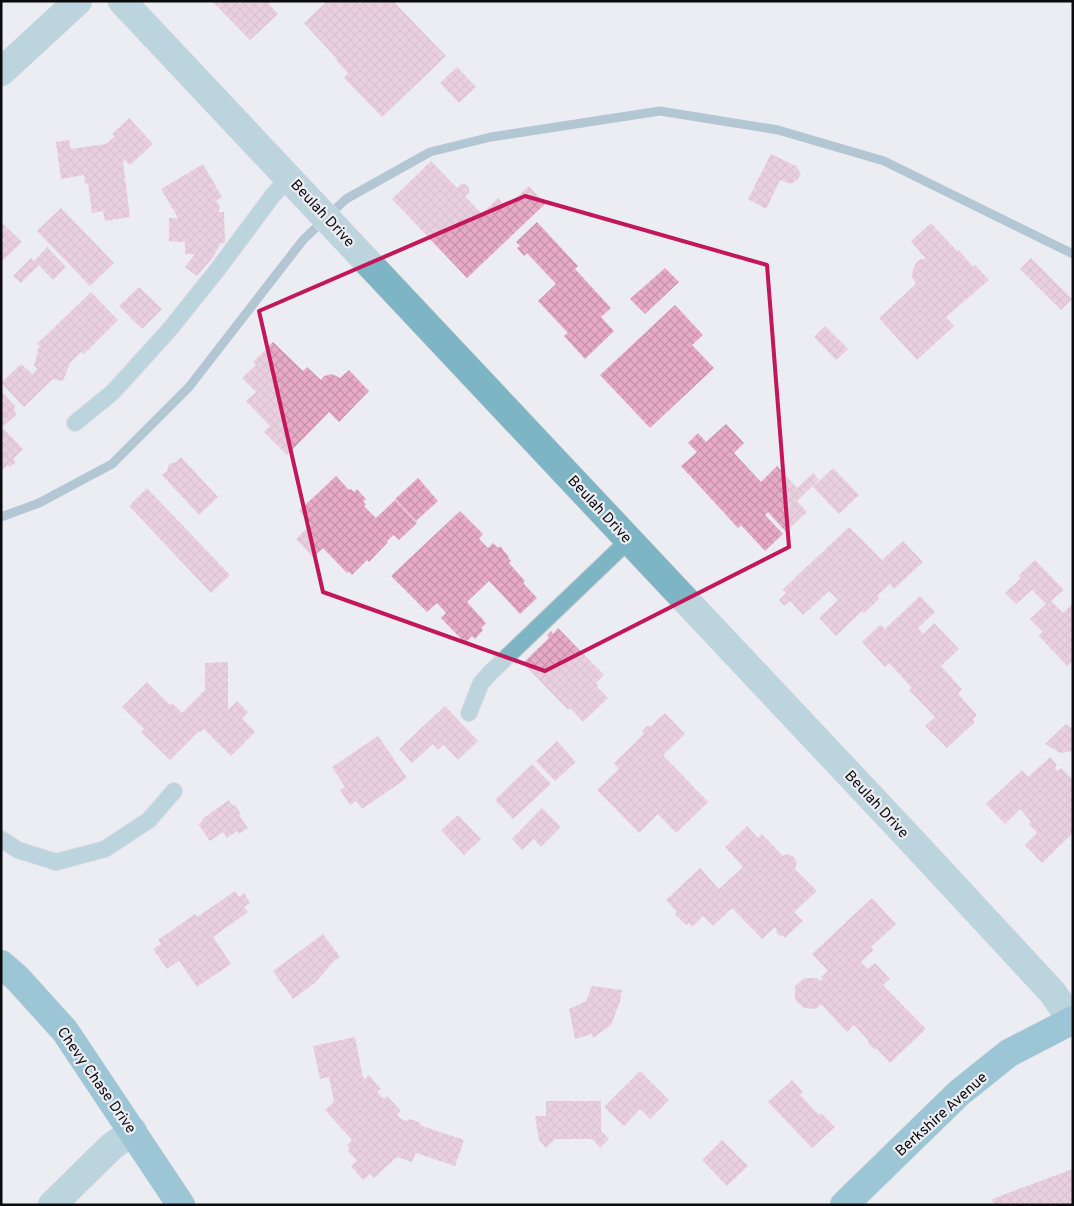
<svg xmlns="http://www.w3.org/2000/svg" width="1074" height="1206" font-family="Overpass,sans-serif">
	<style>
		.lines { fill: none; stroke-linecap: round; stroke-linejoin: round }
		.stream { stroke: #6c98ae; stroke-width: 9 }
		.building { fill: url(#building-cross-hatch) }
		.lane-casing { stroke: #c8c9cd; stroke-width: 18 }
		.street-casing { stroke: #c8c9cd; stroke-width: 29 }
		.secondary-casing { stroke: #c8c9cd; stroke-width: 29 }
		.lane { stroke: #7eb5c5; stroke-width: 16 }
		.street { stroke: #7eb5c5; stroke-width: 28 }
		.secondary { stroke: #3b98b1; stroke-width: 28 }
		.marked { fill: none; stroke: #c2185b; stroke-width: 4; stroke-linejoin: round }
		.labels { text-anchor: middle; stroke-width: 4.5; stroke-linejoin: round; paint-order: stroke }
		.street-label { font-size: 15px; fill: #0b0b0d; stroke: #ecedf2 }
	</style>
	<defs>
		<pattern id="building-cross-hatch" width="8" height="8" patternUnits="userSpaceOnUse" patternTransform="scale(1.25)"><rect width="8" height="8" fill="#e7abc5"/><path d="M0 0l8 8M0 8l8-8" fill="none" stroke="#c592a8"/></pattern>
	</defs>
	<rect width="100%" height="100%" fill="#ecedf2"/>
	<g class="lines">
		<path class="stream" d="M1,517L39,503L112,464L189,387L303,240L346,199L430,152L491,137L660,111L778,130L884,161L1073,254"/>
	</g>
	<g class="building">
		<path d="M212,1H272L269,4L278,14L250,40Z"/>
		<path d="M327,1H397L395,3L446,56L382,117L344,78L348,73L336,60L337,59L304,23Z"/>
		<path d="M457,67L476,87L459,103L440,83Z"/>
		<path d="M129,118L153,144L130,165L125,160L123,162L130,217L105,221L103,211L92,213L88,183L85,184L84,175L61,179L56,142L69,140L71,149L106,144L115,136L112,134Z"/>
		<path d="M771,154L796,166L801,174L798,179L791,184L780,180L766,209L748,199Z"/>
		<path d="M431,161L457,188L461,184H465L469,188V193L465,196L482,214L498,198L506,207L529,186L545,204L467,278L392,199Z"/>
		<path d="M203,164L222,197L216,201L220,206L219,211L217,212H224L225,243H221L213,257L197,276L185,267L195,254H185V242L169,241V218H178L161,189Z"/>
		<path d="M61,208L114,263L90,286L37,231Z"/>
		<path d="M1,222L22,242L1,262Z"/>
		<path d="M537,222L578,266L575,269L611,308L601,317L614,331L585,359L564,336L568,333L538,301L556,284L527,253L524,256L517,248L520,246L516,242Z"/>
		<path d="M931,223L958,252L959,250L973,267L975,265L989,280L946,317L954,326L917,360L879,318L916,284L912,277L913,269L916,263L921,259H926L911,241Z"/>
		<path d="M47,247L66,267L53,280L39,265L21,283L13,276L31,258L34,261Z"/>
		<path d="M1031,258L1072,299L1061,310L1020,269Z"/>
		<path d="M665,268L679,282L645,314L630,299Z"/>
		<path d="M139,287L162,309L142,329L119,306Z"/>
		<path d="M91,292L118,320L84,354L81,352L70,363L63,381L53,379L24,407L1,383L21,364L33,374L37,369L34,365L38,352L37,350L40,347L37,344Z"/>
		<path d="M675,305L703,335L692,345L714,368L650,428L600,375Z"/>
		<path d="M825,326L848,349L836,360L814,337Z"/>
		<path d="M273,342L303,371L307,367L321,380L324,376L332,374L340,378L349,370L369,391L339,422L329,412L287,455L264,432L270,426L246,401L256,392L242,378L256,365L253,362Z"/>
		<path d="M1,391L15,406L14,408L16,415L2,427L23,449L13,459L16,462L10,467L8,465L1,471Z"/>
		<path d="M726,424L744,443L734,453L761,482L777,466L797,488L813,473L819,480L797,501L807,512L786,532L768,512L765,515L783,534L765,551L741,525L738,528L681,466L697,452L688,443L698,433L706,442Z"/>
		<path d="M181,457L218,497L199,515L162,475L167,471L169,464L176,462Z"/>
		<path d="M833,468L859,495L839,514L813,487Z"/>
		<path d="M336,476L349,490L351,489L354,492L357,489L366,499L363,502L366,504L364,506L376,518L395,500L417,523L399,540L394,535L387,541L388,542L369,562L367,560L352,575L348,571L347,573L323,548L313,557L296,539L311,524L299,511Z"/>
		<path d="M418,478L438,501L416,521L395,499Z"/>
		<path d="M147,488L230,575L211,593L129,506Z"/>
		<path d="M460,511L483,534L479,539L488,548L493,543L498,548L500,546L509,557L508,558L511,561L509,563L525,581L523,583L537,598L520,614L489,581L467,602L486,623L481,628L483,630L475,639L472,636L465,643L441,618L446,613L437,603L427,612L391,576Z"/>
		<path d="M849,527L882,560L903,541L923,562L894,589L890,584L877,596L879,599L864,613L862,611L836,636L819,618L838,600L829,591L803,615L790,601L784,606L779,600L786,593L782,590Z"/>
		<path d="M1035,560L1064,590L1051,601L1063,613L1073,603V661L1067,666L1038,635L1043,632L1030,619L1046,604L1032,590L1016,604L1005,593L1021,578L1018,576Z"/>
		<path d="M920,596L935,612L918,628L923,634L934,623L959,649L941,666L962,689L958,694L977,715L973,719L975,722L947,748L925,726L935,717L909,690L912,688L889,663L885,667L862,642L880,625L885,629Z"/>
		<path d="M558,628L604,675L596,683L598,685L597,687L608,698L583,722L570,708L568,710L523,663L549,638L547,635L551,631L553,634Z"/>
		<path d="M228,662V710L237,701L248,712L242,718L255,732L231,756L204,729L200,732L199,731L170,760L141,732L144,729L122,707L147,682L170,705L172,703L182,713L205,690V663Z"/>
		<path d="M445,706L478,741L458,760L444,745L438,750L433,744L412,763L399,749Z"/>
		<path d="M665,713L685,734L663,755L708,802L676,833L658,814L639,833L597,790L619,769L614,763L644,734L642,731L648,725L650,727Z"/>
		<path d="M1066,724L1073,729V751L1060,753L1045,744Z"/>
		<path d="M378,736L407,778L362,809L356,801L350,805L340,790L345,787L332,767Z"/>
		<path d="M557,741L576,762L555,781L536,761Z"/>
		<path d="M1050,757L1057,765L1055,768L1058,771L1061,768L1073,780V823L1071,824L1073,826V833L1042,863L1025,845L1037,833L1029,824L1031,822L1020,809L1005,824L986,804L1022,770L1028,777Z"/>
		<path d="M532,764L551,784L513,819L495,800Z"/>
		<path d="M229,800L233,806L235,805L241,814L239,815L248,828L239,834L237,831L227,838L223,832L210,841L198,824L203,821L202,819Z"/>
		<path d="M542,808L561,827L541,847L534,839L522,850L512,839Z"/>
		<path d="M458,815L481,839L464,855L441,830Z"/>
		<path d="M747,826L758,838L762,834L783,856L787,854L794,857L797,862L795,869L817,891L794,912L803,921L785,938L783,936L778,935L775,927L762,939L732,908L713,926L703,916L692,927L689,923L686,925L675,914L677,912L666,900L700,868L719,889L743,867L725,847Z"/>
		<path d="M235,891L239,897L244,893L250,903L244,907L248,912L213,937L231,964L197,987L179,961L167,969L153,949L161,944L158,940L195,914L197,917Z"/>
		<path d="M872,898L896,924L871,947L874,950L861,962L868,969L875,963L890,979L883,985L926,1029L890,1063L877,1049H874L868,1043V1040L854,1025L847,1032L821,1004L816,1009L804,1008L795,1000V986L804,978H817L820,981L823,978L821,977L828,971L812,954Z"/>
		<path d="M323,934L340,957L334,961L316,982L293,999L273,971Z"/>
		<path d="M592,986L622,990L620,1002L611,1025L593,1038L592,1034L575,1039L569,1009L586,1001Z"/>
		<path d="M355,1037L363,1077L365,1079L369,1075L381,1089L377,1092L384,1099L387,1096L401,1111L397,1114L401,1119L407,1121L410,1119L419,1122L422,1126L464,1140L455,1166L416,1153L412,1162L397,1157L374,1178L370,1174L363,1180L351,1166L357,1161L348,1151L350,1149L347,1145L352,1140L325,1110L334,1102L329,1077L320,1079L313,1046Z"/>
		<path d="M640,1071L669,1100L650,1119L640,1109L624,1126L604,1107Z"/>
		<path d="M792,1080L803,1092L800,1095L819,1115L821,1113L835,1127L812,1148L768,1102Z"/>
		<path d="M546,1101H601V1131L609,1139L600,1148L592,1139H555L546,1148L539,1140L535,1116H546Z"/>
		<path d="M722,1140L748,1166L727,1186L702,1160Z"/>
		<path d="M1073,1169V1205H994L992,1199Z"/>
	</g>
	<g class="lines">
		<g class="lane-casing">
			<g id="lane">
				<path d="M75,423L113,392L170,329L218,269L273,195L289,178"/>
				<path d="M469,713L481,683L491,672L629,540"/>
				<path d="M1,839L18,850L56,862L105,849L149,820L174,791"/>
			</g>
		</g>
		<g class="street-casing">
			<g id="street">
				<path d="M122,1L913,842L1053,993L1072,1021"/>
				<path d="M1,72L78,1"/>
				<path d="M52,1205L111,1147L133,1131"/>
			</g>
		</g>
		<g class="secondary-casing">
			<g id="secondary">
				<path d="M1,964L17,978L65,1031L181,1205"/>
				<path d="M844,1205L959,1093L1009,1053L1073,1020"/>
			</g>
		</g>
		<use href="#lane" class="lane"/>
		<use href="#street" class="street"/>
		<use href="#secondary" class="secondary"/>
	</g>
	<path d="M0 0H1074V1206H0ZM525,196L767,265L789,547L545,671L323,592L259,311Z" fill="#ecedf2" fill-opacity=".55" fill-rule="evenodd"/>
	<path class="marked" d="M525,196L767,265L789,547L545,671L323,592L259,311Z"/>
	<g class="labels">
		<g class="street-label">
			<text transform="translate(323 213) rotate(47)" y="5">Beulah Drive</text>
			<text transform="translate(600 509) rotate(47)" y="5">Beulah Drive</text>
			<text transform="translate(877 804) rotate(47)" y="5">Beulah Drive</text>
			<text transform="translate(97 1080) rotate(55)" y="5">Chevy Chase Drive</text>
			<text transform="translate(941 1114) rotate(-42)" y="5">Berkshire Avenue</text>
		</g>
	</g>
	<rect width="1074" height="1206" fill="none" stroke="#0b0b0d" stroke-width="5"/>
</svg>
